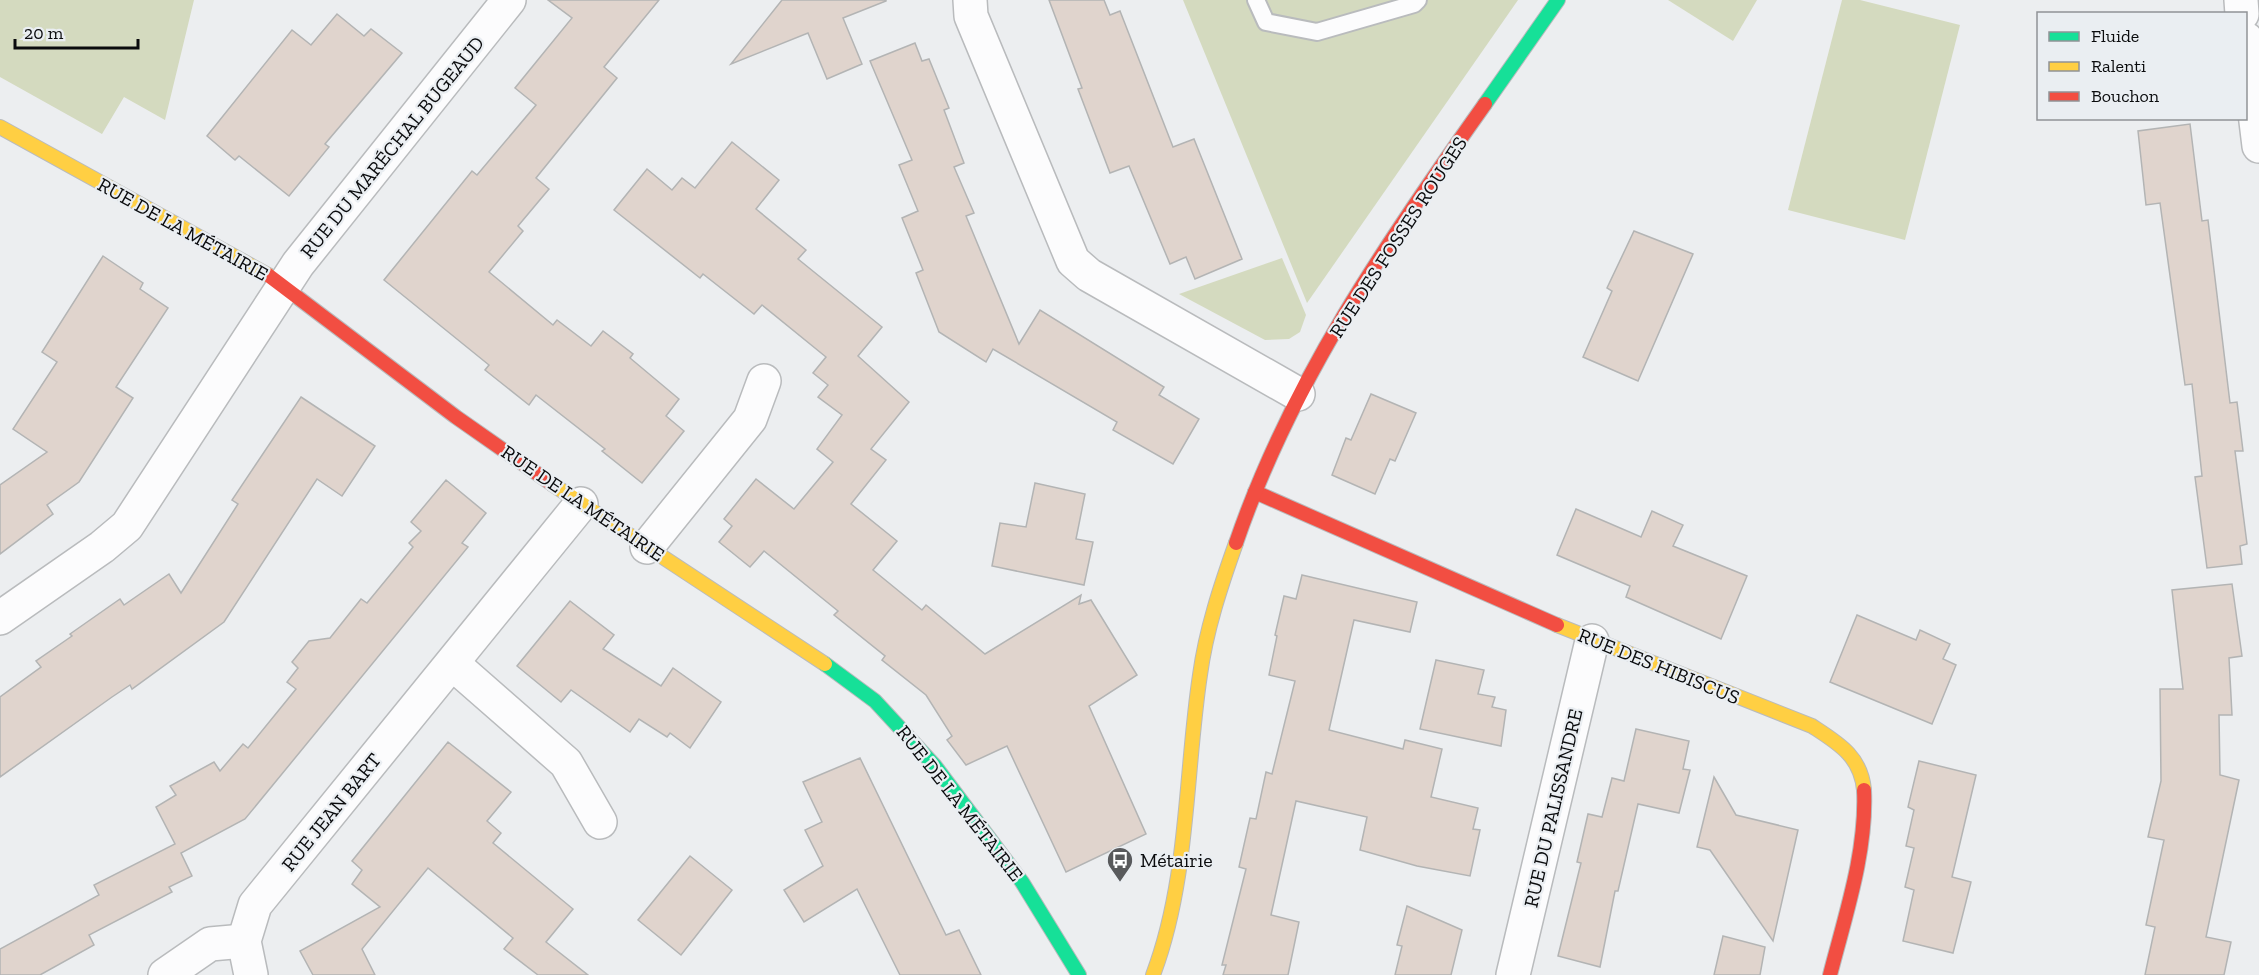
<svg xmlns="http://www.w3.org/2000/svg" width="2259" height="975" font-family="'Zilla Slab',serif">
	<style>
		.green { fill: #d4dabf }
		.building { fill: #e0d4cd; stroke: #b3b4b4; stroke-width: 1.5 }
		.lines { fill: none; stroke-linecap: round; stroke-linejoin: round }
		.lane-casing { stroke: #b9bbbd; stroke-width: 20 }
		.street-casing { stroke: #b9bbbd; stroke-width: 36 }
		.fast-casing { stroke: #b9bbbd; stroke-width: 16 }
		.slow-casing { stroke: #b9bbbd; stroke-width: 16 }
		.jam-casing { stroke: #b9bbbd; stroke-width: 16 }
		.lane { stroke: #fcfcfd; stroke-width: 16 }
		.street { stroke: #fcfcfd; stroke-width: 33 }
		.fast { stroke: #16e098; stroke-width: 14 }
		.slow { stroke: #ffcf43; stroke-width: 14 }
		.jam { stroke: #f24e42; stroke-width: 14 }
		.labels { text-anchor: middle; stroke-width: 4.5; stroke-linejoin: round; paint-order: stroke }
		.street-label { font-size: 20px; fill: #0a0b0d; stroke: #eaeef2 }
		.poi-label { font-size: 20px; fill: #0a0b0d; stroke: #eaeef2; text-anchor: start }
	</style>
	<rect width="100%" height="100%" fill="#eceef0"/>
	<g class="green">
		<path d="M0,0H194L165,120L124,97L102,134L0,77Z"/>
		<path d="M1183,0H1518L1307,303Z"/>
		<path d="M1668,0H1757L1733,41Z"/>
		<path d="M1842,0H1860L1960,25L1905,240L1788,210Z"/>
		<path d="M1282,258L1306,315L1300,332L1289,339L1265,340L1179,294Z"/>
	</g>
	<g class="building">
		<path d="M548,0H659L604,67L617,78L536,178L549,189L518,226L523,231L489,272L553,325L557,320L591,346L603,331L633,354L630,358L679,399L666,416L684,431L642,483L602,451L605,449L536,395L529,405L485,370L489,365L384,280L472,171L477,175L536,105L515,88L572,18Z"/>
		<path d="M782,0H886V1L843,18L862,64L827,79L808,33L731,64Z"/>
		<path d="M1049,0H1104L1110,15L1120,11L1173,147L1194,139L1242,259L1195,279L1186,257L1170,264L1129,166L1110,173L1078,89L1082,88Z"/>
		<path d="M337,14L364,36L371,29L402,53L325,144L329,147L289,196L239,156L235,160L207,136L292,30L311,45Z"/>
		<path d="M915,43L922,61L929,59L949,108L944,110L964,163L954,167L974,213L966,216L1019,344L1040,310L1164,387L1159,395L1199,419L1173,464L1113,430L1117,422L993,349L986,362L939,332L916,273L923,270L902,218L918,211L899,165L912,160L870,61Z"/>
		<path d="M2190,124L2202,221L2208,220L2230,403L2237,402L2243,451H2235L2247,544L2240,546L2242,564L2207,568L2195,477L2202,476L2192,384L2185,385L2160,203L2146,205L2138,131Z"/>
		<path d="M732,142L779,180L756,209L806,250L798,259L882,327L858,356L909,402L871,449L886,460L851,504L897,541L873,570L922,610L926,605L985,654L1081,595L1079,604L1091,600L1137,675L1089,706L1146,834L1066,872L1007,746L966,765L947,740L952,736L926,695L882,660L885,656L834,615L838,611L764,551L750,567L719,542L732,526L724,519L756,479L794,509L833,462L817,449L842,415L818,397L828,385L813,373L826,357L762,305L754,314L703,274L700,278L614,210L647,169L672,190L682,178L695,188Z"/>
		<path d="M1634,231L1693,254L1638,381L1583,357L1612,291L1607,288Z"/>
		<path d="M103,256L143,283L140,289L168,308L116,387L133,398L79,482L47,505L53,514L0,554V485L47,452L13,429L57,362L42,352Z"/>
		<path d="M1371,394L1416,413L1395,461L1390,459L1375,494L1332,475L1346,438L1351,440Z"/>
		<path d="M301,397L375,446L342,496L317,479L224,622L132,689L130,685L112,697L0,777V697L41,667L36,661L72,636L70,634L120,599L124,605L169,574L181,593L238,504L232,500Z"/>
		<path d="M446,480L486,513L462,543L468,547L245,819L181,853L192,876L169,887L172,892L89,935L94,945L40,975H0V949L99,895L94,885L175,844L156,807L176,795L170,786L214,762L220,771L243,744L248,748L296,689L287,682L298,668L292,662L309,641L330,638L361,599L367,603L413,547L409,543L421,531L411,522Z"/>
		<path d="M1035,483L1085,494L1076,539L1093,542L1084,585L992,566L1000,523L1026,527Z"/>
		<path d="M1576,509L1641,537L1652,511L1683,525L1673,546L1747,576L1721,639L1626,597L1630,586L1557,555Z"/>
		<path d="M1302,575L1417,602L1410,632L1354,620L1329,730L1403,749L1405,740L1442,749L1431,797L1478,808L1473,829L1480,830L1470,876L1417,866L1360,850L1367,817L1296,801L1271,915L1299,922L1288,975H1223L1226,965H1222L1246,869L1239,867L1250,818L1256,819L1266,772L1272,774L1295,681L1269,675L1277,636L1275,635L1284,596L1296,599Z"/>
		<path d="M2232,584L2242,656L2229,658L2232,715H2219L2220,775L2239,780L2206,937L2231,942L2224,975H2145L2155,927L2146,925L2164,840L2148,837L2161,781L2160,689H2183L2172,590Z"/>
		<path d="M570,601L614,635L603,649L661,686L673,668L721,702L690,748L670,733L667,737L639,719L630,732L571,690L561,702L517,666Z"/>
		<path d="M1857,615L1916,640L1920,630L1950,644L1943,659L1956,665L1932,724L1830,682Z"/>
		<path d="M1436,660L1484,670L1478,694L1495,697L1492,707L1506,710L1501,746L1420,729Z"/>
		<path d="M1636,729L1689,741L1683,769L1690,770L1679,813L1638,804L1618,891H1615L1600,967L1558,956L1581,863L1577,862L1588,814L1602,817L1612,778L1624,781Z"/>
		<path d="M448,742L511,792L487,821L501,833L493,843L573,909L546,942L588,975H538L504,949L513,938L428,868L362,949L375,975H313L300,951L380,907L352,884L362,870L352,861Z"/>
		<path d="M860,758L946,935L959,930L981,975H900L857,889L804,922L784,890L823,866L805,830L822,822L803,782Z"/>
		<path d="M1919,761L1976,775L1952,877L1971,882L1953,953L1903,941L1914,890L1905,887L1914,848L1906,846L1914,810L1908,807Z"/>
		<path d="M1714,777L1736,815L1798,830L1773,941L1710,850L1697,847Z"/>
		<path d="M690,856L732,890L681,955L638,920Z"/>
		<path d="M1407,906L1462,930L1451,975H1395L1402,946L1397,945Z"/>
		<path d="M1723,936L1765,947L1760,975H1714Z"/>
	</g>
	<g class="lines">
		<g class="lane-casing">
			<path id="lane" d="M1256,0L1266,22L1317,32L1414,4L1418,0"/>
		</g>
		<g class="street-casing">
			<g id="street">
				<path d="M970,0L971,16L1073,261L1089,275L1298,394"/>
				<path d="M2241,0L2242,14"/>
				<path d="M2246,39L2259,146"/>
				<path d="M647,547L750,419L764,381"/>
				<path d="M0,618L102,547L127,526L298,264L509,0"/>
				<path d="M453,664L566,763L600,822"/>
				<path d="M165,975L210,944L244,941"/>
				<path d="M251,975L244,941L255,905L581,504"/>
				<path d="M1513,975L1592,641"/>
			</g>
		</g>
		<g class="fast-casing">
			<g id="fast">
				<path d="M1485,104L1558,0"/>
				<path d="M825,664L875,701L935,766L1022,882L1079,975"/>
			</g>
		</g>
		<g class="slow-casing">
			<g id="slow">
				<path d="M0,127L268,275"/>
				<path d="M552,484L825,664"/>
				<path d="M1557,625L1812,726C1838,743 1861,756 1864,790"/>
				<path d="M1153,975C1189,880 1185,774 1200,675C1206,630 1221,585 1236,543"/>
			</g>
		</g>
		<g class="jam-casing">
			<g id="jam">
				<path d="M268,275L456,417L552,484"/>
				<path d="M1255,492L1557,625"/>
				<path d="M1236,543C1291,382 1387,242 1485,104"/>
				<path d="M1830,975C1845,916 1867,852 1864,790"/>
			</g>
		</g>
		<use href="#lane" class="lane"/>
		<use href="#street" class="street"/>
		<use href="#fast" class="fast"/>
		<use href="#slow" class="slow"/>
		<use href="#jam" class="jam"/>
	</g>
	<defs>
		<g id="bus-pin" transform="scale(1.35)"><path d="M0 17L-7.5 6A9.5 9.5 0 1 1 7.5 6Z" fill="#595a5c" stroke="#eaeef2"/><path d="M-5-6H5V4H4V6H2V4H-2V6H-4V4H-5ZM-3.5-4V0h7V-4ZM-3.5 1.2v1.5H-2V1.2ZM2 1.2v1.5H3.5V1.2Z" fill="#fff"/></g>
	</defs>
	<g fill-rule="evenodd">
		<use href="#bus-pin" x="1120" y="860"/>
	</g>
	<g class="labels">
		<g class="street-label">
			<text transform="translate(392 147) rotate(-51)" y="7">RUE DU MARÉCHAL BUGEAUD</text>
			<text transform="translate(183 229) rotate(29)" y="7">RUE DE LA MÉTAIRIE</text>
			<text transform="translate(1398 237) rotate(-57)" y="7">RUE DES FOSSES ROUGES</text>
			<text transform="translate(583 503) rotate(34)" y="7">RUE DE LA MÉTAIRIE</text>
			<text transform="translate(1659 666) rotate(22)" y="7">RUE DES HIBISCUS</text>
			<text transform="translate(960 803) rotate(52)" y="7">RUE DE LA MÉTAIRIE</text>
			<text transform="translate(1553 808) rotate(-77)" y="7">RUE DU PALISSANDRE</text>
			<text transform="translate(331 812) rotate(-51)" y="7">RUE JEAN BART</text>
		</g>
		<g class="poi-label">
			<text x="1140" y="867">Métairie</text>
		</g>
	</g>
	<rect x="2037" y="12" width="210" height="108" fill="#eaeef2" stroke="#909396" stroke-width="1.5"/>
	<rect x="2049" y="32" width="30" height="9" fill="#16e098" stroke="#909396" stroke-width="1.5"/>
	<text x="2091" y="42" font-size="18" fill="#0a0b0d">Fluide</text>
	<rect x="2049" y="62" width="30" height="9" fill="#ffcf43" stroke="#909396" stroke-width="1.5"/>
	<text x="2091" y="72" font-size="18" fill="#0a0b0d">Ralenti</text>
	<rect x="2049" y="92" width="30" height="9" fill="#f24e42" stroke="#909396" stroke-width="1.5"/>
	<text x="2091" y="102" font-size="18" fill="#0a0b0d">Bouchon</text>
	<path d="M15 39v9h123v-9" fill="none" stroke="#0a0b0d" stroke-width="3"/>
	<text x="24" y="39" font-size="18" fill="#0a0b0d" stroke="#eaeef2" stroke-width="4.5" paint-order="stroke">20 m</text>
</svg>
